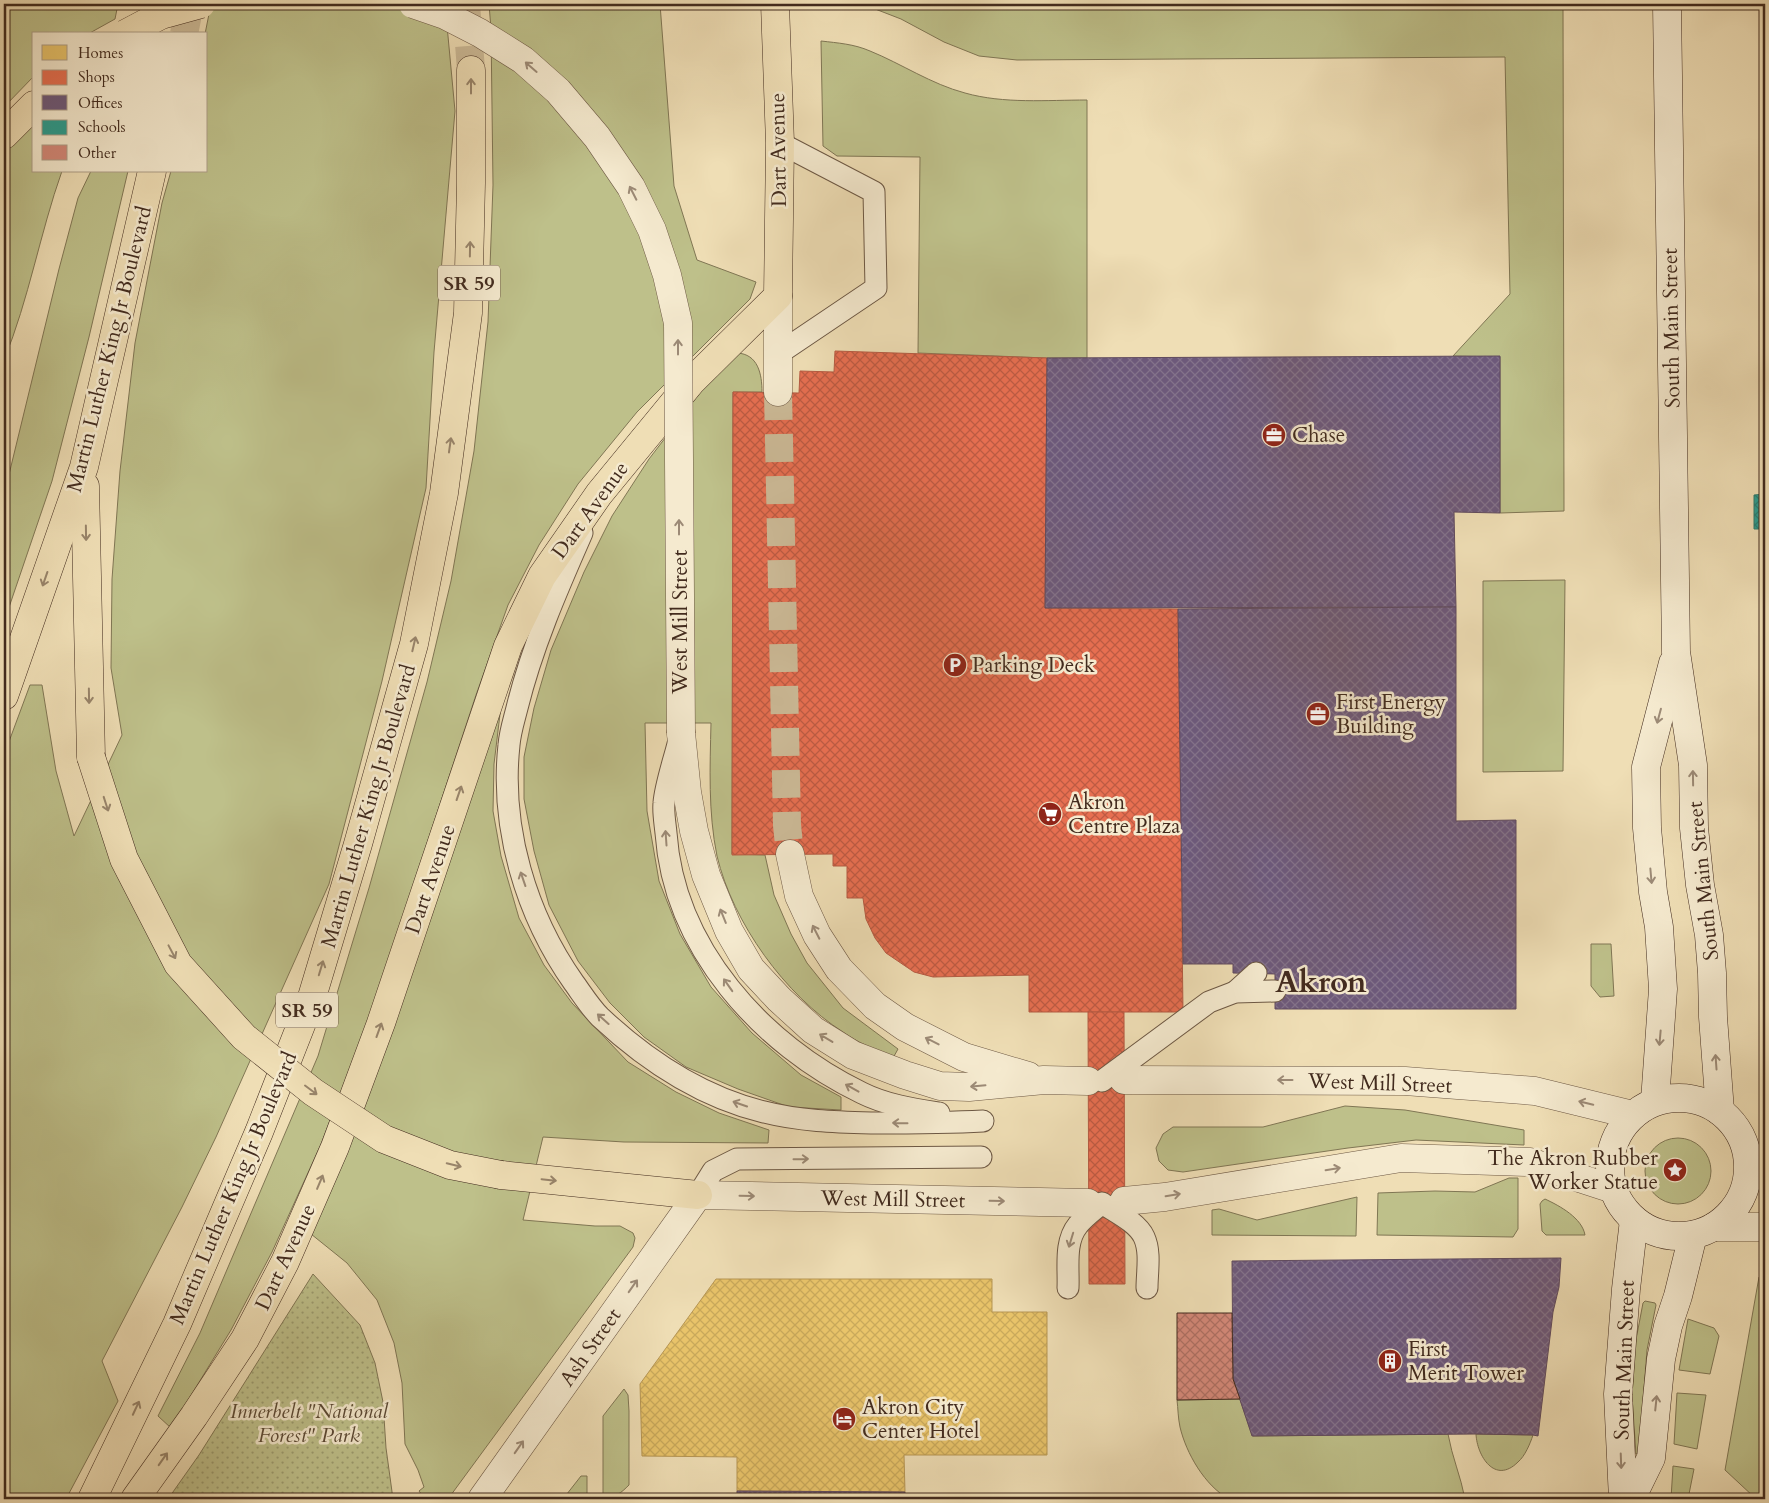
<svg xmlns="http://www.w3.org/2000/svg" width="1769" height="1503" font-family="Cardo,serif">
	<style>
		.green { fill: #bec08a; stroke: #807654 }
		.park { fill: url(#park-dots); stroke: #807654 }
		.homes { fill: url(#homes-cross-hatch); stroke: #b79653 }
		.shops { fill: url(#shops-cross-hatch); stroke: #b65b42 }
		.offices { fill: url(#offices-cross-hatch); stroke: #604b5e }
		.schools { fill: url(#schools-cross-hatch); stroke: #317b6d }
		.building { fill: url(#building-cross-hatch); stroke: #422b1e }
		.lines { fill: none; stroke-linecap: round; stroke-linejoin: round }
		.tertiary-tunnel { stroke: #ccba97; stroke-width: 28; stroke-dasharray: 28 14; stroke-linecap: butt }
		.primary-tunnel { stroke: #ccba97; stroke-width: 28; stroke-dasharray: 28 14; stroke-linecap: butt }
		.service-casing { stroke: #6d5844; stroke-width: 23 }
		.tertiary-casing { stroke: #6d5844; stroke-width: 29 }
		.secondary-casing { stroke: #422b1e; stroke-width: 29 }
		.primary-casing { stroke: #422b1e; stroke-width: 29 }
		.service { stroke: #f5eacf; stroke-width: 21 }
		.tertiary { stroke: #f5eacf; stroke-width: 28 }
		.secondary { stroke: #f5eacf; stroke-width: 28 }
		.primary { stroke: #efdeb5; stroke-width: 28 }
		.tertiary-bridge-casing { stroke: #6d5844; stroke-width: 29; stroke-linecap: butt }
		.primary-bridge-casing { stroke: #422b1e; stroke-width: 29; stroke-linecap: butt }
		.tertiary-bridge { stroke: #f5eacf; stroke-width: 28 }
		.primary-bridge { stroke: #efdeb5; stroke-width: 28 }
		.oneway { stroke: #9c8a76 }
		.oneway2 { stroke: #98846a }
		.labels { text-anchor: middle; stroke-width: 5; stroke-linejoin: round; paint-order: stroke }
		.shield { fill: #f5eacf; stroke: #786453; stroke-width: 1 }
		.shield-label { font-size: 20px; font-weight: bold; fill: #422b1e }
		.street-label { font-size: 21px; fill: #422b1e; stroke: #f5eacf }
		.poi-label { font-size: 21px; fill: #422b1e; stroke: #f5eacf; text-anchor: start }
		.park-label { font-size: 21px; font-style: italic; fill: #5b4934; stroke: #f5eacf }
		.town-label { font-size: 31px; font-weight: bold; fill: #422b1e; stroke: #f5eacf }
	</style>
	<defs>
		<pattern id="park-dots" width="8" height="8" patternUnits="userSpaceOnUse" patternTransform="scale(1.25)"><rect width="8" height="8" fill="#bec08a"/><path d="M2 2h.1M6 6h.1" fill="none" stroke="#9c9c70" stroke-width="1.8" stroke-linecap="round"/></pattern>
		<pattern id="homes-cross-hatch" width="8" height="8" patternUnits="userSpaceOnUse" patternTransform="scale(1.25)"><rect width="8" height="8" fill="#e9c46a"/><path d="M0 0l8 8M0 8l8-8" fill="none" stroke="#c9a95b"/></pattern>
		<pattern id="shops-cross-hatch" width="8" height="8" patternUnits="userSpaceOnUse" patternTransform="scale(1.25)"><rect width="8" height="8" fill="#e76f51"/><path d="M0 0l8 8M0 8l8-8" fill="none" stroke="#bd5b43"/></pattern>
		<pattern id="offices-cross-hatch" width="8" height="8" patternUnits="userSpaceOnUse" patternTransform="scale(1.25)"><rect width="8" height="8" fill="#6d597a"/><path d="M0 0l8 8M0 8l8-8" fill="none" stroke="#83728a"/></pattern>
		<pattern id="schools-cross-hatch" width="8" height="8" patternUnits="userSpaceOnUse" patternTransform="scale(1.25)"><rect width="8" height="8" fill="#2a9d8f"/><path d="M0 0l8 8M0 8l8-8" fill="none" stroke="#268074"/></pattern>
		<pattern id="building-cross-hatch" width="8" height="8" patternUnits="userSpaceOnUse" patternTransform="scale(1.25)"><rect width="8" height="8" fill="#d38878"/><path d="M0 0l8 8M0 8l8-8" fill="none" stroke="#ad6f62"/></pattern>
	</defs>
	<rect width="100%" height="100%" fill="#efdeb5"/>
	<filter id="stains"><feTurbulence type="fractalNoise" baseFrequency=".004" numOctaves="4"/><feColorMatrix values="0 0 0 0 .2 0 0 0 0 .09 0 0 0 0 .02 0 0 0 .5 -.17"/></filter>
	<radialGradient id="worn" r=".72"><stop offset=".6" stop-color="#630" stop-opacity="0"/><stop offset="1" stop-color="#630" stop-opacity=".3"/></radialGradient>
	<g class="green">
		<path d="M4,4H118L115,19L88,34H34V76L4,107Z"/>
		<path d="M211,4H445L455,111L434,352L426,488L382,681L329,884L216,1137L182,1207L102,1361L118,1401L66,1499H4V755L30,685H42L56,771L74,836L122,735L111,668L112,579L120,471L135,343L162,203L171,171H206L205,34Z"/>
		<path d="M489,4H660L674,186L697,260L756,282L750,299L637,412L578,484L539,545L508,605L476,695L372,1010L321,1144L272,1252L231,1330L171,1428L158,1416L200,1333L318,1056L369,888L427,682L451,581L474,451L488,322L493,185L491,29Z"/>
		<path d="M854,4H1563L1564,511L1500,513V357L1453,356L1510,294L1505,57L1017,60L979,56L944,42L901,19L870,7Z"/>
		<path d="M821,41C838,43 854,44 870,51C902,64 931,84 965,93C1004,104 1047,100 1087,100V358H1047L918,353L920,157L837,156L823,146Z"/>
		<path d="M34,120V171H62C40,233 29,299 4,360V153L18,135Z"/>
		<path d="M91,171H128L89,337L52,481L4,622V495L59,269L78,198Z"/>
		<path d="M737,353C758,354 762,374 762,392H733L732,854L765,855L774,895L791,934L807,963L843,1008L898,1049L893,1058C876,1050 858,1043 843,1032C785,995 733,923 717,856C708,812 710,767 711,723H645L647,811L659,881L680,934L711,987L752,1033L801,1075L841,1097V1110L789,1107L738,1089L686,1067L644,1037L610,1003L578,961L549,905L534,851L524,799V757L534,708L551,650L584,572L612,516L649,459L725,360Z"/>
		<path d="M1565,580L1563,771L1483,772V581Z"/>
		<path d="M501,706L494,764L493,811L501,856L519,918L544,965L572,1003L628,1062L676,1092L719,1113L769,1130L768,1143L624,1142L543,1137L523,1220L595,1226H620L633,1233L635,1238L633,1247L448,1499H425L419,1491L424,1487L418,1470L405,1444L402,1383L394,1343L377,1300L347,1263L311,1234Z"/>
		<path d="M1591,944H1611L1614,996L1600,997L1591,986Z"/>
		<path d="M1345,1106L1405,1110L1524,1130V1145L1416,1140L1348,1148L1183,1172L1168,1170L1159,1161L1156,1148L1163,1134L1173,1127H1263Z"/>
		<circle cx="1678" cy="1171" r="33"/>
		<path d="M1509,1178H1518V1229L1513,1237L1377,1235L1378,1193L1435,1191L1475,1192Z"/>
		<path d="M1357,1197L1356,1236L1212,1235V1210L1219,1209L1257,1220Z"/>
		<path d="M1545,1199C1560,1206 1582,1218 1585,1235H1546L1542,1231L1540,1204L1542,1201Z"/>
		<path d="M1765,1272V1499H1754V1497L1725,1470L1759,1277Z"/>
		<path d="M1645,1301L1655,1303L1656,1305L1647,1350L1639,1453L1636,1454L1632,1396L1635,1345L1643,1303Z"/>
		<path d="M1688,1319L1714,1328L1719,1336L1710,1374L1679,1370Z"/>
		<path d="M624,1389L628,1395L629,1411V1485C621,1493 615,1498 603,1498V1416Z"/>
		<path d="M1677,1393L1706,1395L1697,1449L1674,1444Z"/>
		<path d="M1240,1399L1253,1436L1448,1434C1452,1457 1461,1477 1465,1499H1229C1205,1486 1186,1453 1180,1427C1178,1418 1178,1408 1177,1400Z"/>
		<path d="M1476,1434L1533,1435C1530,1444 1525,1456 1518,1462C1495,1485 1477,1456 1476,1434Z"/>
		<path d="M1673,1466L1694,1469L1688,1499H1671Z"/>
		<path d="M581,1476H587V1499H563Z"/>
		<path d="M1116,1495L1153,1499H1076L1089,1496Z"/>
	</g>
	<path class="park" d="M313,1274L360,1325L375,1363L383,1402L386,1448L393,1499H168L199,1455Z"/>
	<path class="homes" d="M716,1279H992V1312H1047V1455H904L905,1492L737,1491V1457L642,1456L640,1384Z"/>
	<g class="shops">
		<path d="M835,351L1047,358L1045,608L1178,609L1183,1012H1029V975L933,977L914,972L886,953L875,938L866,919L863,898H847V866H833V854L732,855L733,392L799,393L800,371L834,372Z"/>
		<path d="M1088,1012H1124L1125,1284H1089Z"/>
	</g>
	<g class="offices">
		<path d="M1500,356V513L1454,512L1456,607L1045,608L1047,358Z"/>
		<path d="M1456,607V821L1516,820V1009H1275V974L1233,973V964H1183L1178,609Z"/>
		<path d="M1561,1258L1559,1287L1553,1312L1538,1436L1533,1435L1476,1434L1252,1436L1233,1379L1232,1261Z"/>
		<path d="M737,1491L905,1492V1499H737Z"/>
	</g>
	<path class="schools" d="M1765,494V529H1754V495Z"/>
	<path class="building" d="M1177,1313H1232L1233,1379L1240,1399L1177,1400Z"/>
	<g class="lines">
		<path class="tertiary-tunnel" d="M778,392L787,825L790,854"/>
		<g class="primary-tunnel">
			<path d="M466,4L471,70"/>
			<path d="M184,34L190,4"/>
		</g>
		<g class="service-casing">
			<g id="service">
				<path d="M778,354L876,288L874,192L780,143"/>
				<path d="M582,533C557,590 532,647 517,708C514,720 510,732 509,745C500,828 526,915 574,983C582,994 590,1007 600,1017C646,1060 702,1097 764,1112C799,1121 835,1122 871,1123C909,1123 946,1123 983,1121"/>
				<path d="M678,744C674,760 665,787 664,803C663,812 665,823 666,833C674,948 762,1045 862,1093C886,1105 913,1109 939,1113"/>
				<path d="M1235,992L1256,973"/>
				<path d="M1102,1081L1209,1002L1235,992L1275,991"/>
				<path d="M698,1195L713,1171L737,1159L981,1157"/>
				<path d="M1068,1288C1069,1268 1064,1242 1078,1225C1084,1217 1094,1210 1102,1203C1115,1212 1137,1222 1144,1237C1151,1252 1147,1272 1147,1288"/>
			</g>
		</g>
		<g class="tertiary-casing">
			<g id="tertiary">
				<path d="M778,296V392"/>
				<path d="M681,733L687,792L694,831L706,875L729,931L751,969L779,999L813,1030L853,1055L905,1075L940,1086L969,1087L1044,1080L1088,1081"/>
				<path d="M790,854L799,896L817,935L839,969L875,1006L905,1027L964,1057L1028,1076"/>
				<path d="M1124,1080L1405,1081L1535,1091L1633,1115"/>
				<path d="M1748,1155L1765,1164"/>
				<path d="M1124,1201L1165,1197L1401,1158L1530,1162L1613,1189"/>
				<path d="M1714,1227H1765"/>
				<path d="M482,1499L698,1195L1088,1203"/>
			</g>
		</g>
		<g class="secondary-casing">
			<g id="secondary">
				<path d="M1667,4L1676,652L1693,765L1694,828L1700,885L1709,935L1712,973L1713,1017L1720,1111"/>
				<circle cx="1679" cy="1167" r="69"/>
				<path d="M1655,1101L1663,989L1659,927L1653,892L1647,828L1646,767L1673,663"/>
				<path d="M1623,1499L1618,1394L1626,1289L1634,1220"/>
				<path d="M1631,1499L1651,1458L1661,1359L1668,1326L1678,1296L1693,1235"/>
			</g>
		</g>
		<g class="primary-casing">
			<g id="primary">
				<path d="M4,135L34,105"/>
				<path d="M85,486L91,757"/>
				<path d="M4,696L84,467L152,171"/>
				<path d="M501,1175L698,1195"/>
				<path d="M92,1499L177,1324L259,1132L312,997L358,844L414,644L444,493L468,313L471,183V70"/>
				<path d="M135,1499L194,1416L245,1339L285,1262L335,1147L381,1023L508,646L542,576L599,494L691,382L778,296L780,143L775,4"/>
			</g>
		</g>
		<use href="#service" class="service"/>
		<use href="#tertiary" class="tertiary"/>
		<use href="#secondary" class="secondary"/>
		<use href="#primary" class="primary"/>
		<g class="tertiary-bridge-casing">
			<path id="tertiary-bridge" d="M413,4L445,15L480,33L523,60L558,91L597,137L631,187L652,230L667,275L678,323L681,733"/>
		</g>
		<g class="primary-bridge-casing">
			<g id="primary-bridge">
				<path d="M125,34L161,15L201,4"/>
				<path d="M91,757L124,859L178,964L244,1037L313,1092L384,1139L450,1165L501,1175"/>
			</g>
		</g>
		<use href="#tertiary-bridge" class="tertiary-bridge"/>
		<use href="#primary-bridge" class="primary-bridge"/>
	</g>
	<defs><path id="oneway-shaft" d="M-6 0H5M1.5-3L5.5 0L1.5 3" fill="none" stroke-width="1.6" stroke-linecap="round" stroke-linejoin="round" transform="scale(1.25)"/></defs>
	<g class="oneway">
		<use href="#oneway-shaft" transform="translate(531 67) rotate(-139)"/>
		<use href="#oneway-shaft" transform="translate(633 193) rotate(-117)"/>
		<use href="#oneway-shaft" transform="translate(678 347) rotate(-90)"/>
		<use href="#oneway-shaft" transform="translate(679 527) rotate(-90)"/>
		<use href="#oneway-shaft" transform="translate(1659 716) rotate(105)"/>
		<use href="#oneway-shaft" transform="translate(1693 778) rotate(-91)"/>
		<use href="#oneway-shaft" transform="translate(666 838) rotate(-94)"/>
		<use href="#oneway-shaft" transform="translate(1651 876) rotate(85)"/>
		<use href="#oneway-shaft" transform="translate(523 879) rotate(-109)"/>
		<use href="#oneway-shaft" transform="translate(723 916) rotate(-112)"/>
		<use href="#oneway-shaft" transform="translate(816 932) rotate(-117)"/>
		<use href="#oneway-shaft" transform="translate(728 985) rotate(-125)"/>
		<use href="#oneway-shaft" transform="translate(603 1019) rotate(-138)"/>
		<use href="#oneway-shaft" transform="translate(826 1038) rotate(-149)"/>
		<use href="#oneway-shaft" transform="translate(1660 1038) rotate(95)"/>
		<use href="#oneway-shaft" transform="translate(932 1041) rotate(-153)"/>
		<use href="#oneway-shaft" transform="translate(1716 1062) rotate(-94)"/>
		<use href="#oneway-shaft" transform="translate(1285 1080) rotate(-180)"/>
		<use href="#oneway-shaft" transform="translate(978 1086) rotate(175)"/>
		<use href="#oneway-shaft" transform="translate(852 1088) rotate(-151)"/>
		<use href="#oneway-shaft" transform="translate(1586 1103) rotate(-166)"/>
		<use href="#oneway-shaft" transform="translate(740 1104) rotate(-161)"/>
		<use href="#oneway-shaft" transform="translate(900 1123) rotate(-179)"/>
		<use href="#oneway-shaft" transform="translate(801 1159) rotate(-1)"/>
		<use href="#oneway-shaft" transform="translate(1333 1169) rotate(-9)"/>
		<use href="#oneway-shaft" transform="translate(1173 1195) rotate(-9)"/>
		<use href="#oneway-shaft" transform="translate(747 1196) rotate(1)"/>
		<use href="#oneway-shaft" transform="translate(997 1201) rotate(1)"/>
		<use href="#oneway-shaft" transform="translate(1071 1240) rotate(107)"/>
		<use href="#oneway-shaft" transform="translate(633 1286) rotate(-55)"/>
		<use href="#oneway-shaft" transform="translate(1656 1403) rotate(-84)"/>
		<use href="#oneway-shaft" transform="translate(519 1447) rotate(-55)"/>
		<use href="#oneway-shaft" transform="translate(1621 1461) rotate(88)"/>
	</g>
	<g class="oneway2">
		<use href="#oneway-shaft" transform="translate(471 86) rotate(-90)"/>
		<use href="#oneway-shaft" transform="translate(470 249) rotate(-89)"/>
		<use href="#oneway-shaft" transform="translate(450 445) rotate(-82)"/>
		<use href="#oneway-shaft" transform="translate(86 533) rotate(89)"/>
		<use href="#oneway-shaft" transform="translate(45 579) rotate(109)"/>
		<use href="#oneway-shaft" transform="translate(414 644) rotate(-77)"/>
		<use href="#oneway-shaft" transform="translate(89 696) rotate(89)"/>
		<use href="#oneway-shaft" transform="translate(459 793) rotate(-71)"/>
		<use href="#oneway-shaft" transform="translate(106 804) rotate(72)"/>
		<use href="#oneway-shaft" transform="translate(172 952) rotate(62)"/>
		<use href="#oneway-shaft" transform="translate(321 968) rotate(-73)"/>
		<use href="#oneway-shaft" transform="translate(379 1030) rotate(-70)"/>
		<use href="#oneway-shaft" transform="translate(311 1090) rotate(37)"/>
		<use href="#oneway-shaft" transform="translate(454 1165) rotate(14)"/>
		<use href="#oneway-shaft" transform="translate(549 1180) rotate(6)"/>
		<use href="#oneway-shaft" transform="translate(320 1182) rotate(-67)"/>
		<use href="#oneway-shaft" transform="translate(136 1408) rotate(-65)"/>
		<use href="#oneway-shaft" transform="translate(163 1459) rotate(-55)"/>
	</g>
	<defs>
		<g id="office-disc" transform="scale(1.25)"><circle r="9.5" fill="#8f2418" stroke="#f5eacf"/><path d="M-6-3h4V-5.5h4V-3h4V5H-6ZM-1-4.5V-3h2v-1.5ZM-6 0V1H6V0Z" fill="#fff"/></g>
		<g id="parking-disc" transform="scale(1.25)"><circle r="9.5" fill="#8f2418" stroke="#f5eacf"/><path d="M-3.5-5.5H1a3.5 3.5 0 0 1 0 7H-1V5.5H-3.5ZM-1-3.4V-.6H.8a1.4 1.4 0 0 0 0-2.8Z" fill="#fff"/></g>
		<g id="supermarket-disc" transform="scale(1.25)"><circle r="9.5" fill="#8f2418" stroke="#f5eacf"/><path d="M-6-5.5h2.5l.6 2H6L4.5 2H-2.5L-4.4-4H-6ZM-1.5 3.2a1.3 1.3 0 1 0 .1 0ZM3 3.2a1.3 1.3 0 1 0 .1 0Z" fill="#fff"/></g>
		<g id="sight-disc" transform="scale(1.25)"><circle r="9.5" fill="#8f2418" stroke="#f5eacf"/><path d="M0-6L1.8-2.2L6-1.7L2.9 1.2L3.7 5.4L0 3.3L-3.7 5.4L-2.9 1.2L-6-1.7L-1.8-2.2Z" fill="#fff"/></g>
		<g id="building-disc" transform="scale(1.25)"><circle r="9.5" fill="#8f2418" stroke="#f5eacf"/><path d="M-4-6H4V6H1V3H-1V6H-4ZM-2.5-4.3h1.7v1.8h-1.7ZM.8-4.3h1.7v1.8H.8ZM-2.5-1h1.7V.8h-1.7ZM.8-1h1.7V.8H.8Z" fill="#fff"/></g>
		<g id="hotel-disc" transform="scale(1.25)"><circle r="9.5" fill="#8f2418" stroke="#f5eacf"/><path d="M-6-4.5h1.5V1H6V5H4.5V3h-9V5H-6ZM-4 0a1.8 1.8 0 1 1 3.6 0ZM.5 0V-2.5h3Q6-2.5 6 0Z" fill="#fff"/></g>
	</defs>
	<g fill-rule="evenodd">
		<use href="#office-disc" x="1274" y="435"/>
		<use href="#parking-disc" x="955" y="665"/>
		<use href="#office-disc" x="1318" y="714"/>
		<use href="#supermarket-disc" x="1050" y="814"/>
		<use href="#sight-disc" x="1675" y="1170"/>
		<use href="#building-disc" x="1390" y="1361"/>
		<use href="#hotel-disc" x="844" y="1419"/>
	</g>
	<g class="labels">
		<g class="shield">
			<rect x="438" y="265.5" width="62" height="35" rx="4"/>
			<rect x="276" y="992.5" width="62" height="35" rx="4"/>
		</g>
		<g class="shield-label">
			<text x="469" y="290">SR 59</text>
			<text x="307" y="1017">SR 59</text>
		</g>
		<g class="street-label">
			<text transform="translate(778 150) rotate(-91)" y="7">Dart Avenue</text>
			<text transform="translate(1671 328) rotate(-91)" y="7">South Main Street</text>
			<text transform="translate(109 349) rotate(-76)" y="7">Martin Luther King Jr Boulevard</text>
			<text transform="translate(590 510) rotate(-54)" y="7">Dart Avenue</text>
			<text transform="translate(680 622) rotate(-90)" y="7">West Mill Street</text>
			<text transform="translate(368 806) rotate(-74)" y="7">Martin Luther King Jr Boulevard</text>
			<text transform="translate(430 879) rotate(-71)" y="7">Dart Avenue</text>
			<text transform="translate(1703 881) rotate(-96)" y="7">South Main Street</text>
			<text transform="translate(1380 1083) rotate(2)" y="7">West Mill Street</text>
			<text transform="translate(233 1188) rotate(-67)" y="7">Martin Luther King Jr Boulevard</text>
			<text transform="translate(893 1199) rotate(1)" y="7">West Mill Street</text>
			<text transform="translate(285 1257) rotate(-65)" y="7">Dart Avenue</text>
			<text transform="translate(590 1347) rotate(-55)" y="7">Ash Street</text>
			<text transform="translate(1624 1360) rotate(-88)" y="7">South Main Street</text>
		</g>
		<g class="poi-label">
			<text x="1292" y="442">Chase</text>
			<text x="972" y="672">Parking Deck</text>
			<text x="1336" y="709">First Energy<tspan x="1336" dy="24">Building</tspan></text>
			<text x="1068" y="809">Akron<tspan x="1068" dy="24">Centre Plaza</tspan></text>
			<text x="1658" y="1165" text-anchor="end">The Akron Rubber<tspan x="1658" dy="24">Worker Statue</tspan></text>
			<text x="1408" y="1356">First<tspan x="1408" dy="24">Merit Tower</tspan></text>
			<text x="862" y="1414">Akron City<tspan x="862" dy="24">Center Hotel</tspan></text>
		</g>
		<g class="park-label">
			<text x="309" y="1418">Innerbelt "National<tspan x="309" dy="24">Forest" Park</tspan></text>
		</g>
		<g class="town-label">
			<text x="1321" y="992">Akron</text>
		</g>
	</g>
	<rect width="1769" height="1503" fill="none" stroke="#efdeb5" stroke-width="20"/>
	<rect x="5" y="5" width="1759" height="1493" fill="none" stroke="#422b1e" stroke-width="2.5"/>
	<rect x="10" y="10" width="1749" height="1483" fill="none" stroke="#422b1e"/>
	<rect x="32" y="32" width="175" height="140" fill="#f5eacf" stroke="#ad9e88"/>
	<rect x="42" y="45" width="25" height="15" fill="#e9c46a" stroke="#ad9e88"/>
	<text x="78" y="58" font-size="15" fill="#422b1e">Homes</text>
	<rect x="42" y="70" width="25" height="15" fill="#e76f51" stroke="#ad9e88"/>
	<text x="78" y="82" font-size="15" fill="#422b1e">Shops</text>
	<rect x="42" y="95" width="25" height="15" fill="#6d597a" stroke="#ad9e88"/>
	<text x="78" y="108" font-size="15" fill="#422b1e">Offices</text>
	<rect x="42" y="120" width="25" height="15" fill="#2a9d8f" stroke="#ad9e88"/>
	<text x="78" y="132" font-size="15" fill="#422b1e">Schools</text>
	<rect x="42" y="145" width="25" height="15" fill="#d38878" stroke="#ad9e88"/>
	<text x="78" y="158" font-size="15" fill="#422b1e">Other</text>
	<rect width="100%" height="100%" filter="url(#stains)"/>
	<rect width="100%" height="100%" fill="url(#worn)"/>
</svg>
